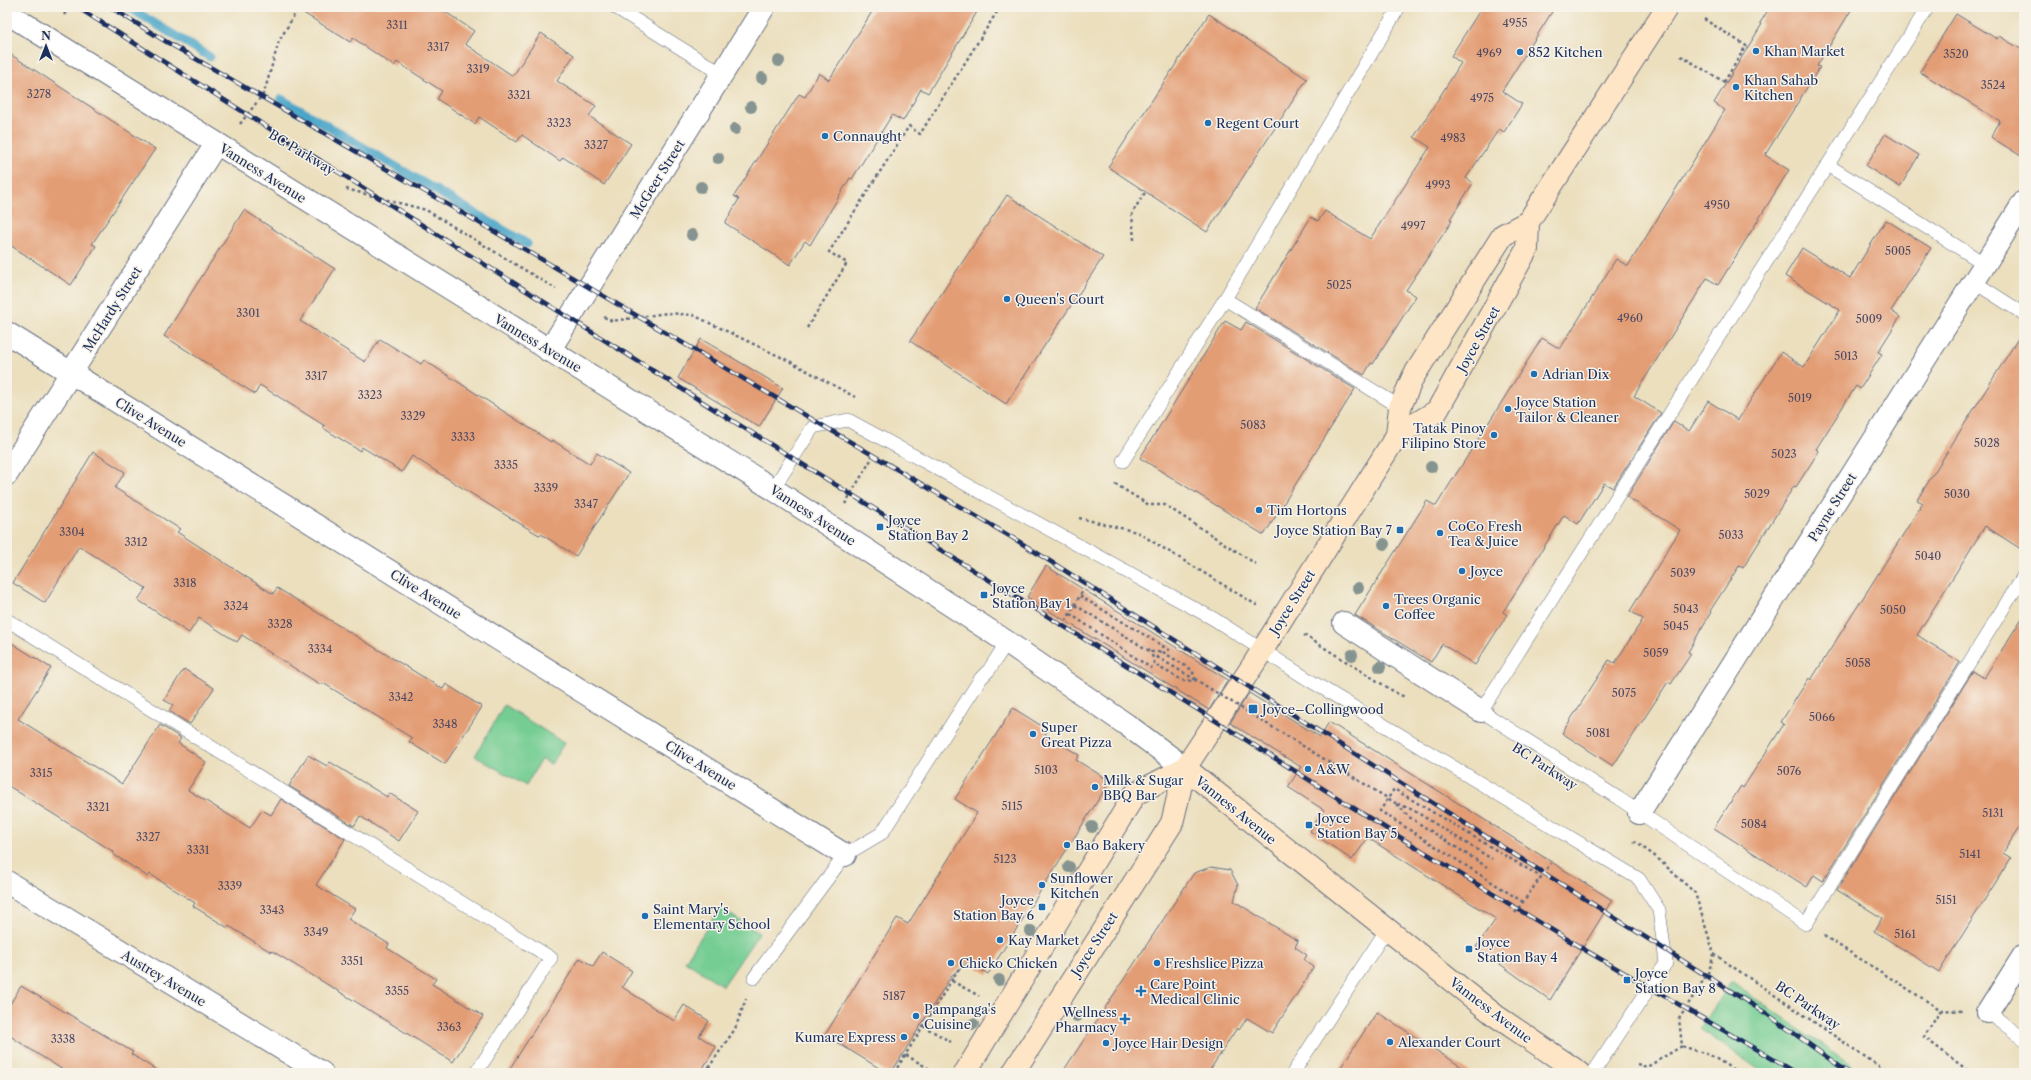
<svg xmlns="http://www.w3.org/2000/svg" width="2031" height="1080" font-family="'Libre Caslon Text',serif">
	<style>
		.green { fill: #75cd93; stroke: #487e78 }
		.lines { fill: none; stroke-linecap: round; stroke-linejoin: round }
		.stream { stroke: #4aa5c8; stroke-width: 9 }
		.building { fill: #e39d74 }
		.lane-casing { stroke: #646d80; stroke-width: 14 }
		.street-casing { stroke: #646d80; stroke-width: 24 }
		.secondary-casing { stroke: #646d80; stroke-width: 24 }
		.path { stroke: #646d80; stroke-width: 2.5; stroke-dasharray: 3 3; stroke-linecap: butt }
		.lane { stroke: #fff; stroke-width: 13 }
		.street { stroke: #fff; stroke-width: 22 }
		.secondary { stroke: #fde5c5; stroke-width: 22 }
		.rail-casing { stroke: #1b2f5e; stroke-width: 4.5 }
		.rail { stroke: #f7f3e8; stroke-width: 3; stroke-dasharray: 9; stroke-linecap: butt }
		.path-bridge { stroke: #646d80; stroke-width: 2.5; stroke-dasharray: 3 3; stroke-linecap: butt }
		.tree { fill: #859490 }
		.poi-dot { fill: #1f6fb2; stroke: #f7f3e8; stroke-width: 1.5 }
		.labels { text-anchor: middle; stroke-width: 3; stroke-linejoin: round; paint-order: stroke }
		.number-label { font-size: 11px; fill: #4d4a64 }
		.poi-label { font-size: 13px; fill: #1b2f5e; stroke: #f7f3e8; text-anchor: start }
		.street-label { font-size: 13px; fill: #1b2f5e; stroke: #f7f3e8 }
	</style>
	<rect width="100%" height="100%" fill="#f7f3e8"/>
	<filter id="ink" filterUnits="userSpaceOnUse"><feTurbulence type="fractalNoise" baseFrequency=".025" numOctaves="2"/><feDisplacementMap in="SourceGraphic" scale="8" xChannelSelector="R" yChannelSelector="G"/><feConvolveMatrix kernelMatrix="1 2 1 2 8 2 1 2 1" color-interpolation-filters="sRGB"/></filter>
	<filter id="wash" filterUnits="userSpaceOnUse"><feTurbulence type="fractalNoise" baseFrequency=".012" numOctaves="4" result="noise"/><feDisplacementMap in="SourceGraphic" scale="16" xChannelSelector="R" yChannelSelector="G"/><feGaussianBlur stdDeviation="0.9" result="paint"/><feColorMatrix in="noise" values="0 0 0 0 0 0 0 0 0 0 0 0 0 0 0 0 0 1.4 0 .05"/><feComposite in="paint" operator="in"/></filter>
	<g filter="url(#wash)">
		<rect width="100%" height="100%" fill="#ebdfbe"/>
		<g class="green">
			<path d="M504,705L564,743L551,764L541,759L526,786L475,756Z"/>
			<path d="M720,908L759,933L723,986L685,961Z"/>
			<path d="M1731,982L1863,1073H1764L1700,1029Z"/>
		</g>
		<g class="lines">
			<g class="stream">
				<path d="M128,7L210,57"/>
				<path d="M281,99L527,244"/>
			</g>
		</g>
		<g id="blocks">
			<g class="building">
				<path d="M294,7H438L474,31L465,44L513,76L541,33L574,55L557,81L596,106L589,116L631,144L604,185L563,157L560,161L522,135L517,142L479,117L475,124L437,99L442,91L397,62L394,66L353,38L350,42Z"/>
				<path d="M875,7H980L928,93L921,89L903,121L892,115L852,179L850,178L810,245L805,241L790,265L725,223L739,199L734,196L799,94L805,97L819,73L829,80Z"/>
				<path d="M1482,7H1555L1502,91L1522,104L1504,132L1499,129L1466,178L1473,183L1450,219L1452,221L1406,290L1416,296L1373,364L1371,363L1364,375L1255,308L1311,217L1318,221L1325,211L1370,239L1430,147L1414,137L1461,63L1451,56Z"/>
				<path d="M1770,7H1853L1817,66L1820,67L1765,155L1789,170L1718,285L1707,278L1634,396L1661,413L1613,488L1604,483L1578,524L1564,515L1503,612L1507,615L1475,665L1442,644L1431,662L1355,615L1427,501L1436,506L1542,338L1560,349L1616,259L1628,266L1725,110L1714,103L1762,24L1760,23Z"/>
				<path d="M1209,14L1307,79L1207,232L1108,167Z"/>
				<path d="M1956,14L1997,39L1999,36L2024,51V158L1991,137L2000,121L1920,72Z"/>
				<path d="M7,52L155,149L92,244L96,246L71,285L7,243Z"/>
				<path d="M1885,134L1919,155L1900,187L1866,166Z"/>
				<path d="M1007,195L1103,257L1006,404L910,341Z"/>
				<path d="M244,210L335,269L300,321L365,362L380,339L421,364L424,360L551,442L552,440L590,464L597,453L629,473L576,556L541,534L539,535L499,511L412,456L402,472L362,447L360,451L323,428L325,426L260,385L255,394L164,336Z"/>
				<path d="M1886,220L1931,248L1891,311L1900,317L1878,352L1882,354L1860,389L1856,386L1816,449L1819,451L1796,487L1794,486L1743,568L1739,566L1710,611L1711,612L1688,652L1691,654L1671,684L1668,682L1613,766L1562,733L1609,660L1615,663L1643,619L1630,611L1680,530L1627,497L1674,421L1689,431L1708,401L1738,420L1781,352L1804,367L1840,310L1785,276L1802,248L1850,278Z"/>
				<path d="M1225,321L1241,330L1246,322L1355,389L1264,535L1140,458Z"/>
				<path d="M2024,329V551L1985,526L1917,635L1960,662L1823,881L1814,875L1807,887L1714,828L1741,786L1743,788L1784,724L1781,722L1809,678L1811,680L1923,503L1917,500Z"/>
				<path d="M701,339L783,388L759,427L678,378Z"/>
				<path d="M93,452L125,472L115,488L180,529L177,532L231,567L273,594L277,588L443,689L446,684L482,707L445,764L409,742L412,738L323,683L321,685L242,635L237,642L199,618L189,633L138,600L146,588L79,546L45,603L13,583Z"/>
				<path d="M1046,566L1228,680L1209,710L1027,597Z"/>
				<path d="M2024,615V820L2003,853L2011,858L1939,972L1874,931L1882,918L1837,890L1973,671L1984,678Z"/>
				<path d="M7,640L51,668L18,719L122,784L160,725L181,738L178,743L206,762L188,790L250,828L262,810L271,815L281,799L345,839L316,885L355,909L348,919L389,944L387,948L436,979L432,984L483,1016L453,1062L353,1000L272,951L271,952L229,926L228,928L193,906L195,903L150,874L148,877L113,854L114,852L7,785Z"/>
				<path d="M184,669L214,688L190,724L169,711L173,705L164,700Z"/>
				<path d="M1249,693L1320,737L1329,722L1612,900L1550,1000L1476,947L1496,919L1368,838L1352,860L1310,831L1324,810L1288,787L1301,767L1230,723Z"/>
				<path d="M1013,708L1048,730L1045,734L1079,755L1076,760L1110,781L988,974L968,962L952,975L891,1073H887L825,1035L897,918L908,924L977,813L955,799Z"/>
				<path d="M308,755L327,766L330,762L387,797L389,793L418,811L399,841L360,816L354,826L289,786Z"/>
				<path d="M1211,867L1230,870L1238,885L1234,901L1298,941L1295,947L1307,955L1304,960L1314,967L1272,1033L1247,1018L1239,1030L1237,1028L1208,1073H1062L1194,873Z"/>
				<path d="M602,952L632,971L622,987L674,1021L684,1005L709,1021L699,1036L716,1047L700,1073H507L580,958L593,966Z"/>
				<path d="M21,986L133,1052L131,1054L161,1073H68L36,1053L7,1034V1009Z"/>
				<path d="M1377,1012L1471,1073H1337Z"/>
			</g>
		</g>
	</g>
	<g filter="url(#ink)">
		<use href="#blocks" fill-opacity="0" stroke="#646d80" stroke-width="1"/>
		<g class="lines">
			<g class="lane-casing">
				<g id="lane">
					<path d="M615,7L722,74"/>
					<path d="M1928,7L1481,711L1618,798L1806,924L2024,575"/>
					<path d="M1829,166L1985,264"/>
					<path d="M1974,282L2024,314"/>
					<path d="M1225,299L1400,407"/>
					<path d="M1123,461L1225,299L1399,7"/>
					<path d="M773,489L813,427L848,420L1214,619L1309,680L1639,879L1659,910L1666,963L1593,1073"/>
					<path d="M7,620L551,958L476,1073"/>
					<path d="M754,978L845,855L882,833L981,678L989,670L1007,642"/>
					<path d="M1988,1012L2024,1039"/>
					<path d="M1293,1073L1387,929"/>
				</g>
			</g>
			<g class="street-casing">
				<g id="street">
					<path d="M7,13L773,489L1007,642L1127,725L1185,768"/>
					<path d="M7,333L845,855"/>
					<path d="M549,351L764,7"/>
					<path d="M7,474L216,144"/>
					<path d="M1344,623L1481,711"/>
					<path d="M1639,813L2024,202"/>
					<path d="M7,882L322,1073"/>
					<path d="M1988,1012L2024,955"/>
				</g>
			</g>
			<g class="secondary-casing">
				<g id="secondary">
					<path d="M1397,435L1437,411L1527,249L1528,222"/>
					<path d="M1185,768L1496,1016L1580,1073"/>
					<path d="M965,1073L1135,794L1185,768"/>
					<path d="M1013,1073L1172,823L1185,768L1253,665L1397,435L1400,407L1413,377L1503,235L1528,222L1667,7"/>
				</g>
			</g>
			<g class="path">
				<path d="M64,15L69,7"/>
				<path d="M1704,19L1748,47"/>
				<path d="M1681,56L1726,83"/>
				<path d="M1724,82L1746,46"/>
				<path d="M240,124L264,93L279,41L299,7"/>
				<path d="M346,189L426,210L556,289"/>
				<path d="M1134,240L1132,213L1146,191"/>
				<path d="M604,317L612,321L667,313L693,315L789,361L855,397"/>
				<path d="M807,328L847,263L829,252L909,126L920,134L1000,7"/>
				<path d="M1115,484L1149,505H1165L1256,564"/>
				<path d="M845,504L872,458"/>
				<path d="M1079,518L1137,532L1258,606"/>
				<path d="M1080,596L1171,651"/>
				<path d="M1075,605L1151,652"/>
				<path d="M1070,614L1151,668L1163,646"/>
				<path d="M1066,621L1083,590"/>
				<path d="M1304,635L1398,694L1405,697"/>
				<path d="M1157,657L1196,680"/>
				<path d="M1397,804L1409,817L1487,867"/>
				<path d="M1398,804L1413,810L1492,859"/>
				<path d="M1634,841L1656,857L1695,893L1714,954L1709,971L1679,1019L1682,1046L1710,1055L1739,1073"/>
				<path d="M1523,902L1380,811L1394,789L1541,877"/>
				<path d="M1515,913L1551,863"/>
				<path d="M1824,936L1941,1010L1962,1011"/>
				<path d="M1714,954L1889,1073"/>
				<path d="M952,981L979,996"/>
				<path d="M1941,1010L1924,1037L1971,1073"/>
				<path d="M923,1026L951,1042"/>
				<path d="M906,1055L936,1073"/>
				<path d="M1637,1064L1647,1067L1682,1046"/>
				<path d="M705,1073L735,1029L746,999"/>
				<path d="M894,1073L963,962"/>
			</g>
			<use href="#lane" class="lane"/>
			<use href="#street" class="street"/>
			<use href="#secondary" class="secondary"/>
			<g class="rail-casing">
				<g id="rail">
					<path d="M77,7L720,413L1197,709L1398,836L1585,950L1797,1073"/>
					<path d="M110,7L165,41L497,233L1018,541L1767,1014L1849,1073"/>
				</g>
			</g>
			<use href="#rail" class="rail"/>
			<path class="path-bridge" d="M1196,680L1192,670L1163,652H1151L1155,665L1184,681L1196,680L1397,804"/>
		</g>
		<g class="tree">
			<circle cx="779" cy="61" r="6"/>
			<circle cx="762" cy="78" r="6"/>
			<circle cx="751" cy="107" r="6"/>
			<circle cx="735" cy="129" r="6"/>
			<circle cx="718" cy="158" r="6"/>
			<circle cx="701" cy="187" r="6"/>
			<circle cx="692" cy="235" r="6"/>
			<circle cx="1431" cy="467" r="6"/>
			<circle cx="1384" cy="544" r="6"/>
			<circle cx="1358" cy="588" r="6"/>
			<circle cx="1352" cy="655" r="6"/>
			<circle cx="1380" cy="667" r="6"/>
			<circle cx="1092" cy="827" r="6"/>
			<circle cx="1069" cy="867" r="6"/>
			<circle cx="1031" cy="931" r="6"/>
			<circle cx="999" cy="980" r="6"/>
			<circle cx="1077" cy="1016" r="6"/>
			<circle cx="973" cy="1024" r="6"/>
		</g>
	</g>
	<g class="poi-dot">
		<circle cx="1756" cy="51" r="4"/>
		<circle cx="1520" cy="52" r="4"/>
		<circle cx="1736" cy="87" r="4"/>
		<circle cx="1208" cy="123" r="4"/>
		<circle cx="825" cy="136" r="4"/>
		<circle cx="1007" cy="299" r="4"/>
		<circle cx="1534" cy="374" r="4"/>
		<circle cx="1508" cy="409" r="4"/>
		<circle cx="1494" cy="435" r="4"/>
		<circle cx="1259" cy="510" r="4"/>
		<rect x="876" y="523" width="8" height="8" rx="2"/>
		<rect x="1396" y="526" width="8" height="8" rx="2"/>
		<circle cx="1440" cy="533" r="4"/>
		<circle cx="1462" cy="571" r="4"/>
		<rect x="980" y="591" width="8" height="8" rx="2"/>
		<circle cx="1386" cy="606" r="4"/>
		<rect x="1248" y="704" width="10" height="10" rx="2"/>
		<circle cx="1033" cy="734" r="4"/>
		<circle cx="1308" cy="769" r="4"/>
		<circle cx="1095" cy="787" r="4"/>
		<rect x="1305" y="821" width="8" height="8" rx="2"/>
		<circle cx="1067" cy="845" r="4"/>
		<circle cx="1042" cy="885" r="4"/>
		<rect x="1038" y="903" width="8" height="8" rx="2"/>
		<circle cx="645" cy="916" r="4"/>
		<circle cx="1000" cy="940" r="4"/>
		<rect x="1465" y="945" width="8" height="8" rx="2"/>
		<circle cx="951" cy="963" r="4"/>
		<circle cx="1157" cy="963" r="4"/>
		<rect x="1623" y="976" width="8" height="8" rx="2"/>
		<path d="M1139 985h4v4h4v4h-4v4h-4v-4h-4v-4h4z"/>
		<circle cx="916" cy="1016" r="4"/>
		<path d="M1123 1013h4v4h4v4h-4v4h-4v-4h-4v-4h4z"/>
		<circle cx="904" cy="1037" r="4"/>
		<circle cx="1390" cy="1042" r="4"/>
		<circle cx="1106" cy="1043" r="4"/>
	</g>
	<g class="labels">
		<g class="number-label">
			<text x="1515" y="27">4955</text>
			<text x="397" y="29">3311</text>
			<text x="438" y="51">3317</text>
			<text x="1489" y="57">4969</text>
			<text x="1956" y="58">3520</text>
			<text x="478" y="73">3319</text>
			<text x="1993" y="89">3524</text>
			<text x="39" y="98">3278</text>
			<text x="519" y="99">3321</text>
			<text x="1482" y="102">4975</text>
			<text x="559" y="127">3323</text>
			<text x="1453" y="142">4983</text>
			<text x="596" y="149">3327</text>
			<text x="1438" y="189">4993</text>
			<text x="1717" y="209">4950</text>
			<text x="1413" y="230">4997</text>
			<text x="1898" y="255">5005</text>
			<text x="1339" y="289">5025</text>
			<text x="248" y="317">3301</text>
			<text x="1630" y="322">4960</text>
			<text x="1869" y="323">5009</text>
			<text x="1846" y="360">5013</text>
			<text x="316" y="380">3317</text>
			<text x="370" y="399">3323</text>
			<text x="1800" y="402">5019</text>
			<text x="413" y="420">3329</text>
			<text x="1253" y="429">5083</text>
			<text x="463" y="441">3333</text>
			<text x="1987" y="447">5028</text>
			<text x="1784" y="458">5023</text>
			<text x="506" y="469">3335</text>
			<text x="546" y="492">3339</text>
			<text x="1757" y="498">5029</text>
			<text x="1957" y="498">5030</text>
			<text x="586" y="508">3347</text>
			<text x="72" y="536">3304</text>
			<text x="1731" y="539">5033</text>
			<text x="136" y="546">3312</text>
			<text x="1928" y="560">5040</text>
			<text x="1683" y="577">5039</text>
			<text x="185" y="587">3318</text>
			<text x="236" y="610">3324</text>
			<text x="1686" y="613">5043</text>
			<text x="1893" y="614">5050</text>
			<text x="280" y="628">3328</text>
			<text x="1676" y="630">5045</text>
			<text x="320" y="653">3334</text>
			<text x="1656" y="657">5059</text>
			<text x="1858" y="667">5058</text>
			<text x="1624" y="697">5075</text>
			<text x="401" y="701">3342</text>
			<text x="1822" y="721">5066</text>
			<text x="445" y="728">3348</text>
			<text x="1598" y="737">5081</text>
			<text x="1046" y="774">5103</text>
			<text x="1789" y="775">5076</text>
			<text x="41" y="777">3315</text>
			<text x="1012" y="810">5115</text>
			<text x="98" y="811">3321</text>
			<text x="1993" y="817">5131</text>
			<text x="1754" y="828">5084</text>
			<text x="148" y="841">3327</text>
			<text x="198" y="854">3331</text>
			<text x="1970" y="858">5141</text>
			<text x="1005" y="863">5123</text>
			<text x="230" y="890">3339</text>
			<text x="1946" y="904">5151</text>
			<text x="272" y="914">3343</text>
			<text x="316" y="936">3349</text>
			<text x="1905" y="938">5161</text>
			<text x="352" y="965">3351</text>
			<text x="397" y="995">3355</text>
			<text x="894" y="1000">5187</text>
			<text x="449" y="1031">3363</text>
			<text x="63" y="1043">3338</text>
		</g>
		<g class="poi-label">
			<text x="1764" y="56">Khan Market</text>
			<text x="1528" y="57">852 Kitchen</text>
			<text x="1744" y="85">Khan Sahab<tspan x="1744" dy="15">Kitchen</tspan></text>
			<text x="1216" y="128">Regent Court</text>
			<text x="833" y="141">Connaught</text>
			<text x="1015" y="304">Queen's Court</text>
			<text x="1542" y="379">Adrian Dix</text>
			<text x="1516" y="407">Joyce Station<tspan x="1516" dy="15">Tailor &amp; Cleaner</tspan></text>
			<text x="1486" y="433" text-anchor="end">Tatak Pinoy<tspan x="1486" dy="15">Filipino Store</tspan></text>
			<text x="1267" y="515">Tim Hortons</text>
			<text x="888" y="525">Joyce<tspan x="888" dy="15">Station Bay 2</tspan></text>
			<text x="1448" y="531">CoCo Fresh<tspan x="1448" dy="15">Tea &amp; Juice</tspan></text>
			<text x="1392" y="535" text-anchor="end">Joyce Station Bay 7</text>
			<text x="1470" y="576">Joyce</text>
			<text x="992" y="593">Joyce<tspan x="992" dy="15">Station Bay 1</tspan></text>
			<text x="1394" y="604">Trees Organic<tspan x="1394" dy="15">Coffee</tspan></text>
			<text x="1262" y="714">Joyce–Collingwood</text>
			<text x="1041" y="732">Super<tspan x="1041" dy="15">Great Pizza</tspan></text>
			<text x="1316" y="774">A&amp;W</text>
			<text x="1103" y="785">Milk &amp; Sugar<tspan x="1103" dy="15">BBQ Bar</tspan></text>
			<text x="1317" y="823">Joyce<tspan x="1317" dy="15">Station Bay 5</tspan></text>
			<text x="1075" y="850">Bao Bakery</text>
			<text x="1050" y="883">Sunflower<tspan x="1050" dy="15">Kitchen</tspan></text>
			<text x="1034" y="905" text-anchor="end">Joyce<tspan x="1034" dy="15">Station Bay 6</tspan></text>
			<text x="653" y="914">Saint Mary's<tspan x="653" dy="15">Elementary School</tspan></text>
			<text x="1008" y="945">Kay Market</text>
			<text x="1477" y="947">Joyce<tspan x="1477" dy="15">Station Bay 4</tspan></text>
			<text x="959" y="968">Chicko Chicken</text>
			<text x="1165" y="968">Freshslice Pizza</text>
			<text x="1635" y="978">Joyce<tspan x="1635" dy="15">Station Bay 8</tspan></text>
			<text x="1150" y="989">Care Point<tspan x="1150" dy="15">Medical Clinic</tspan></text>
			<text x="924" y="1014">Pampanga's<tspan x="924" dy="15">Cuisine</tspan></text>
			<text x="1117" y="1017" text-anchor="end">Wellness<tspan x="1117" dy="15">Pharmacy</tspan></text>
			<text x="896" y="1042" text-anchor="end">Kumare Express</text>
			<text x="1398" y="1047">Alexander Court</text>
			<text x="1114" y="1048">Joyce Hair Design</text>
		</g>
		<g class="street-label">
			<text transform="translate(302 152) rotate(31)" y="5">BC Parkway</text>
			<text transform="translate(263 173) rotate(32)" y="5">Vanness Avenue</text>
			<text transform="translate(657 179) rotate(-58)" y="5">McGeer Street</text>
			<text transform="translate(112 309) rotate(-58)" y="5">McHardy Street</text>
			<text transform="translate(1478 339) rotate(-61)" y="5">Joyce Street</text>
			<text transform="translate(538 343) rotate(31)" y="5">Vanness Avenue</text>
			<text transform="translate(151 422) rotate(32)" y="5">Clive Avenue</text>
			<text transform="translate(1832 507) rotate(-58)" y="5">Payne Street</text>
			<text transform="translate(813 515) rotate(33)" y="5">Vanness Avenue</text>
			<text transform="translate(426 594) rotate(32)" y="5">Clive Avenue</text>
			<text transform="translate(1292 602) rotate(-58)" y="5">Joyce Street</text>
			<text transform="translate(701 765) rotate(32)" y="5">Clive Avenue</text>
			<text transform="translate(1545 766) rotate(33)" y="5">BC Parkway</text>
			<text transform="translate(1236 810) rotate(39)" y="5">Vanness Avenue</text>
			<text transform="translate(1094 944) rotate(-57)" y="5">Joyce Street</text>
			<text transform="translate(164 978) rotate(31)" y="5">Austrey Avenue</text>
			<text transform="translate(1808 1005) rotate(34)" y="5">BC Parkway</text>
			<text transform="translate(1491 1010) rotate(37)" y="5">Vanness Avenue</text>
		</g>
	</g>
	<rect width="2031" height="1080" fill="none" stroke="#f7f3e8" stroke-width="24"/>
	<g transform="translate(46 46)" stroke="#f7f3e8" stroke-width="3" paint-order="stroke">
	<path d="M0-3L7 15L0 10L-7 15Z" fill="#1b2f5e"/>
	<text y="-6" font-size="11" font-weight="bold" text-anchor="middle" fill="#1b2f5e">N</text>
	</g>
</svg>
